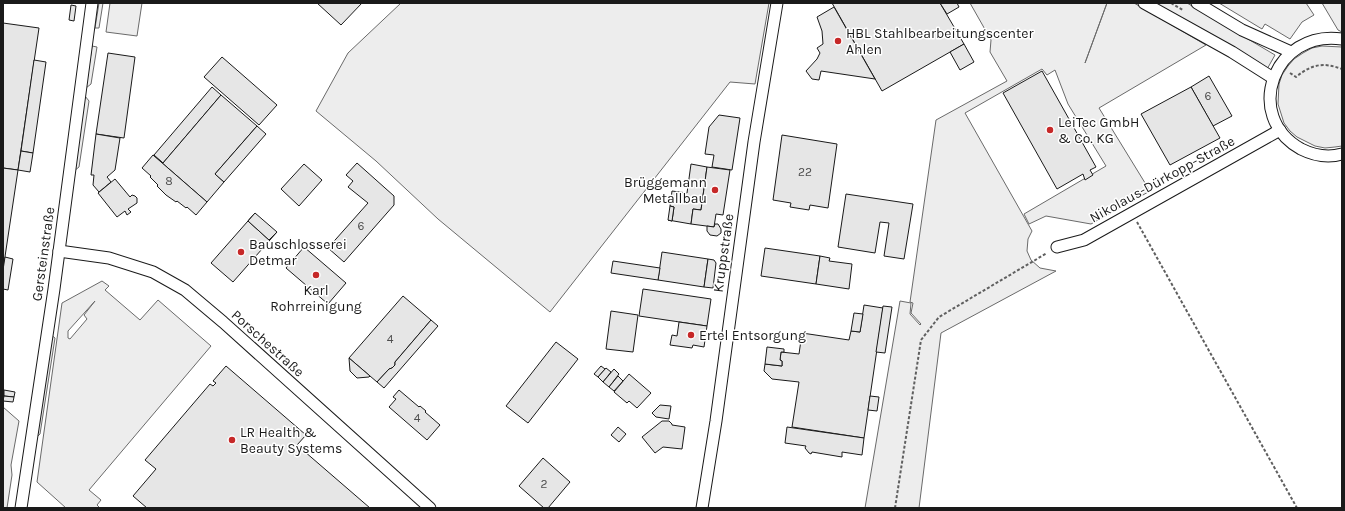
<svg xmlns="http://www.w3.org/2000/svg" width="1345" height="511" font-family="Karla,sans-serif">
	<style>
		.built { fill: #ededed; stroke: #6a6a6a; fill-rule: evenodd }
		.building { fill: #e6e6e6; stroke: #1a1a1a }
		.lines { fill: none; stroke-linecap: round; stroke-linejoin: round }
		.street-casing { stroke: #1a1a1a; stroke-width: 13 }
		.path { stroke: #5f5f5f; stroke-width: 2; stroke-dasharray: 3 2; stroke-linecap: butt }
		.street { stroke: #fff; stroke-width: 11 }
		.poi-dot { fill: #c62828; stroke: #fff; stroke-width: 1.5 }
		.labels { text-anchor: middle; stroke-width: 3; stroke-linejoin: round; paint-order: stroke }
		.number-label { font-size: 12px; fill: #4d4d4d }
		.poi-label { font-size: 14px; fill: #1a1a1a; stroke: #fff; text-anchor: start }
		.street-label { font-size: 14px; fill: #1a1a1a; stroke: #fff }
	</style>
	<rect width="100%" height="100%" fill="#fff"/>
	<g class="built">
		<path d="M99,3H103L99,28H95Z"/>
		<path d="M110,3H142L137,36L106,32Z"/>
		<path d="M401,3H769L755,84L730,82L550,312L438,219L376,161L316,111L348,53Z"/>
		<path d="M970,3H1107L1085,63L1107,3H1134L1206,45L1099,108L1150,191L1091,224L1046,216L1029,224L1024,214L1106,166L1068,104L1055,70L1047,75L1042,69L965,113L1032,231L1028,239L1027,251L1031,260L1040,268L1056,271L941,333L919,508H865L900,301L911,303L910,314L920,325L921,324L911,313L913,303L910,302L936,120L1007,81L990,52L991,40Z"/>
		<path d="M1153,3H1187L1275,55L1266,71Z"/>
		<path d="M1219,3H1306L1314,15L1302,22L1290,39L1265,24L1262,29Z"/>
		<path d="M1322,3H1342V32L1338,30Z"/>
		<path d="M92,46L97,47L91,84L86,88Z"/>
		<path d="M1322,46L1342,47V146L1335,147L1325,148L1315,146L1297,137L1290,131L1284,123L1278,104L1279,84L1282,75L1288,66L1294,59L1303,53L1312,48Z"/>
		<path d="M85,96L89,101L79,167L74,171Z"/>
		<path d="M102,281L109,286L105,290L140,320L158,300L211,346L89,490L101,500L97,505L100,508H66L37,482L62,303ZM95,301L84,315L87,319L70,339L68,338V331Z"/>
		<path d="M50,334L55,338L40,434L35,439Z"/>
		<path d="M3,407L19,421L11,465L12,475L7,508H3Z"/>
	</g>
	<g class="building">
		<path d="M317,3H362L341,25Z"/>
		<path d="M832,3H940L964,44L882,91Z"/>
		<path d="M940,3H957L959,7L947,14Z"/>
		<path d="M71,5L76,6L74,21L69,20Z"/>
		<path d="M834,7L875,79L821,71L819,80L812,79L806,71L817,59L820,53L817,48L823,44L822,31L817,17Z"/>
		<path d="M3,23L39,28L18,170L3,168Z"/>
		<path d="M964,44L974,62L960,70L950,52Z"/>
		<path d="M108,53L135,57L124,138L96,134Z"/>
		<path d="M222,57L277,105L259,125L204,77Z"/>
		<path d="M34,60L46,62L33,153L21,151Z"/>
		<path d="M1042,71L1096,167L1090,170L1093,175L1085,180L1083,174L1057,189L1003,93Z"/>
		<path d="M1209,76L1232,116L1213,126L1191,87Z"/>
		<path d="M212,87L221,95L163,163L154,155Z"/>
		<path d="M1191,87L1220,138L1170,165L1141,114Z"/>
		<path d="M221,95L257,126L215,174L224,182L207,202L153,155L163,163Z"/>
		<path d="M719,115L740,118L732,170L712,167L714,155L705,154L709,127Z"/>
		<path d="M257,126L266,134L224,182L215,174Z"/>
		<path d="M96,134L120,138L115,170L107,177L111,182L99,192L93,185L94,175H91Z"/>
		<path d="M782,135L837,144L828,208L810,205L809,210L790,207L791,203L773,200Z"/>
		<path d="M21,151L33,153L30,172L18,170Z"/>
		<path d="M153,155L207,202L196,215L187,207L186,208L177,201L176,202L166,195L157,186L158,185L150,177L151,176L142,168Z"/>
		<path d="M357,163L394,196V205L344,262L328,248L368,203L348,187L353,181L346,175Z"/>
		<path d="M304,164L322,180L299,206L281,189Z"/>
		<path d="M691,164L707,167L701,210L693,209L691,224L668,220L672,221L674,207L670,206L672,191L687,193Z"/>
		<path d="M707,167L730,170L723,215L716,214L714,227L691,224L693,209L701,210Z"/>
		<path d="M3,168L18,170L3,270Z"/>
		<path d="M115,179L130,197L132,195L135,196L137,198V203L128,209L131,212L127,215L125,211L117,217L98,193Z"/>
		<path d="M846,194L913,204L904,259L884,256L889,223L880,222L875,253L838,247Z"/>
		<path d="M670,206L674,207L672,221L668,220Z"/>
		<path d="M255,213L248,221L269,240L277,232L233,282L211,263Z"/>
		<path d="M255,213L277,232L269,240L248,221Z"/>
		<path d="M715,224H718L721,229V233L717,236L710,235L707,231V226L714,227Z"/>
		<path d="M304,247L346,283L328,304L286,268Z"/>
		<path d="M765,248L820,256L816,284L761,276Z"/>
		<path d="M662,252L708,259L704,287L658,280Z"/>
		<path d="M820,256L830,258L829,261L852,264L849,289L816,284Z"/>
		<path d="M5,257L13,259L8,290L3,289V270Z"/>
		<path d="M708,259L714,260L716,263L713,288L704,287Z"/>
		<path d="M613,261L660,268L658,280L611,273Z"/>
		<path d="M643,289L711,299L707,326L639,316Z"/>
		<path d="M403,296L431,320L395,362V365L392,368L389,369L377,382L349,358Z"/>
		<path d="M864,305L883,308L864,438L792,427L799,382L772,379L764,371L765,364L782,366V361L780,360L781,352L799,354L802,333L849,340L851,331L860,332Z"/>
		<path d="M883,306L892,307L885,353L876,352Z"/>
		<path d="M611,311L638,315L633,352L606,349Z"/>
		<path d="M854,313L863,314L860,332L851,331Z"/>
		<path d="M431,320L438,326L384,388L377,382L389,369L392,368L395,365V362Z"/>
		<path d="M679,322L707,326L704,347L693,345L692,348L670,345L672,335L677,336Z"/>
		<path d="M556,342L578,359L528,423L506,406Z"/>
		<path d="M767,347L784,349V352H781L780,360L782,361V366L765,364Z"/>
		<path d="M349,358L370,376L369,377L357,378L350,371Z"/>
		<path d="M226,366L306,435L297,445L370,508H147L133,496L156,469L145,460L210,384L213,386L216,383L213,381Z"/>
		<path d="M601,366L605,369L598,377L594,374Z"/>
		<path d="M606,368L611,372L603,382L598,377Z"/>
		<path d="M614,369L619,374L609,387L603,382Z"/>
		<path d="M629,374L651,393L637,408L629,401L627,403L614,392Z"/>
		<path d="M618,376L623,381L614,391L609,387Z"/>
		<path d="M4,390L15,392L14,397L4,396Z"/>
		<path d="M399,390L419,407L420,406L426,411L425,412L440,425L427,440L389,407L396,399L393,397Z"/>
		<path d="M4,396L14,397L13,402L3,401Z"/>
		<path d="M870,396L879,397L877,411L868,410Z"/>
		<path d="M660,405L671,406L669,419L656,417L652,413Z"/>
		<path d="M662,421H669L672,424V425L685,427L682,449L663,447L655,453L642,437Z"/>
		<path d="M618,427L626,434L619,442L611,435Z"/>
		<path d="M787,427L864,438L862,455L842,452V457L812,452L811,454L809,453L805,448L806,446L785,443Z"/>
		<path d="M543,458L570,482L548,508H544L519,486Z"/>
	</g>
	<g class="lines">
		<g class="street-casing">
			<g id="street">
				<path d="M1144,3L1232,52L1273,78"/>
				<path d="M1197,3L1242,30L1291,52"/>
				<path d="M1342,39C1274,29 1242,116 1301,149C1313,155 1328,158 1342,154"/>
				<path d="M1057,247L1084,240L1280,130"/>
				<path d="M59,251L109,258L153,272L185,290L223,322L430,508"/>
				<path d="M21,508L54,289L92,3"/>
				<path d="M702,508L716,421L754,142L777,3"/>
			</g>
		</g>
		<g class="path">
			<path d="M1171,3L1183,10"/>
			<path d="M1290,73L1296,77C1312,64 1323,62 1342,69"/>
			<path d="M1137,222L1297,508"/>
			<path d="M895,508L921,340L939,317L1047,253"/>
		</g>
		<use href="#street" class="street"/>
	</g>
	<g class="poi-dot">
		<circle cx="838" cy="41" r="4"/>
		<circle cx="1050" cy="130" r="4"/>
		<circle cx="715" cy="190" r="4"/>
		<circle cx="241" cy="252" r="4"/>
		<circle cx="316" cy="275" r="4"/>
		<circle cx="691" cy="335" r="4"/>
		<circle cx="232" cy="440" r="4"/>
	</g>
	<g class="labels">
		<g class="number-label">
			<text x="1208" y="100">6</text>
			<text x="805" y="176">22</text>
			<text x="169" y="185">8</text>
			<text x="361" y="230">6</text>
			<text x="390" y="343">4</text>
			<text x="417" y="422">4</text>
			<text x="544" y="488">2</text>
		</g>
		<g class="poi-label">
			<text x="846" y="38">HBL Stahlbearbeitungscenter<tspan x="846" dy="16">Ahlen</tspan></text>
			<text x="1058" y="127">LeiTec GmbH<tspan x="1058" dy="16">&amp; Co. KG</tspan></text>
			<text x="707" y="187" text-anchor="end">Brüggemann<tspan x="707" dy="16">Metallbau</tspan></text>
			<text x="249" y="249">Bauschlosserei<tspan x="249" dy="16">Detmar</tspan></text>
			<text x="316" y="295" text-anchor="middle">Karl<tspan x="316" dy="16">Rohrreinigung</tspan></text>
			<text x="699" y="340">Ertel Entsorgung</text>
			<text x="240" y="437">LR Health &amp;<tspan x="240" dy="16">Beauty Systems</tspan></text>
		</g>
		<g class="street-label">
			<text transform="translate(1162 179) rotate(-29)" y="5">Nikolaus-Dürkopp-Straße</text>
			<text transform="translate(723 253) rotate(-82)" y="5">Kruppstraße</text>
			<text transform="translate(43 254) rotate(-82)" y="5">Gersteinstraße</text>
			<text transform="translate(268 343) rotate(42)" y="5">Porschestraße</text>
		</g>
	</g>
	<rect width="1345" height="511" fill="none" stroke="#1a1a1a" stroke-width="8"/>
</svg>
